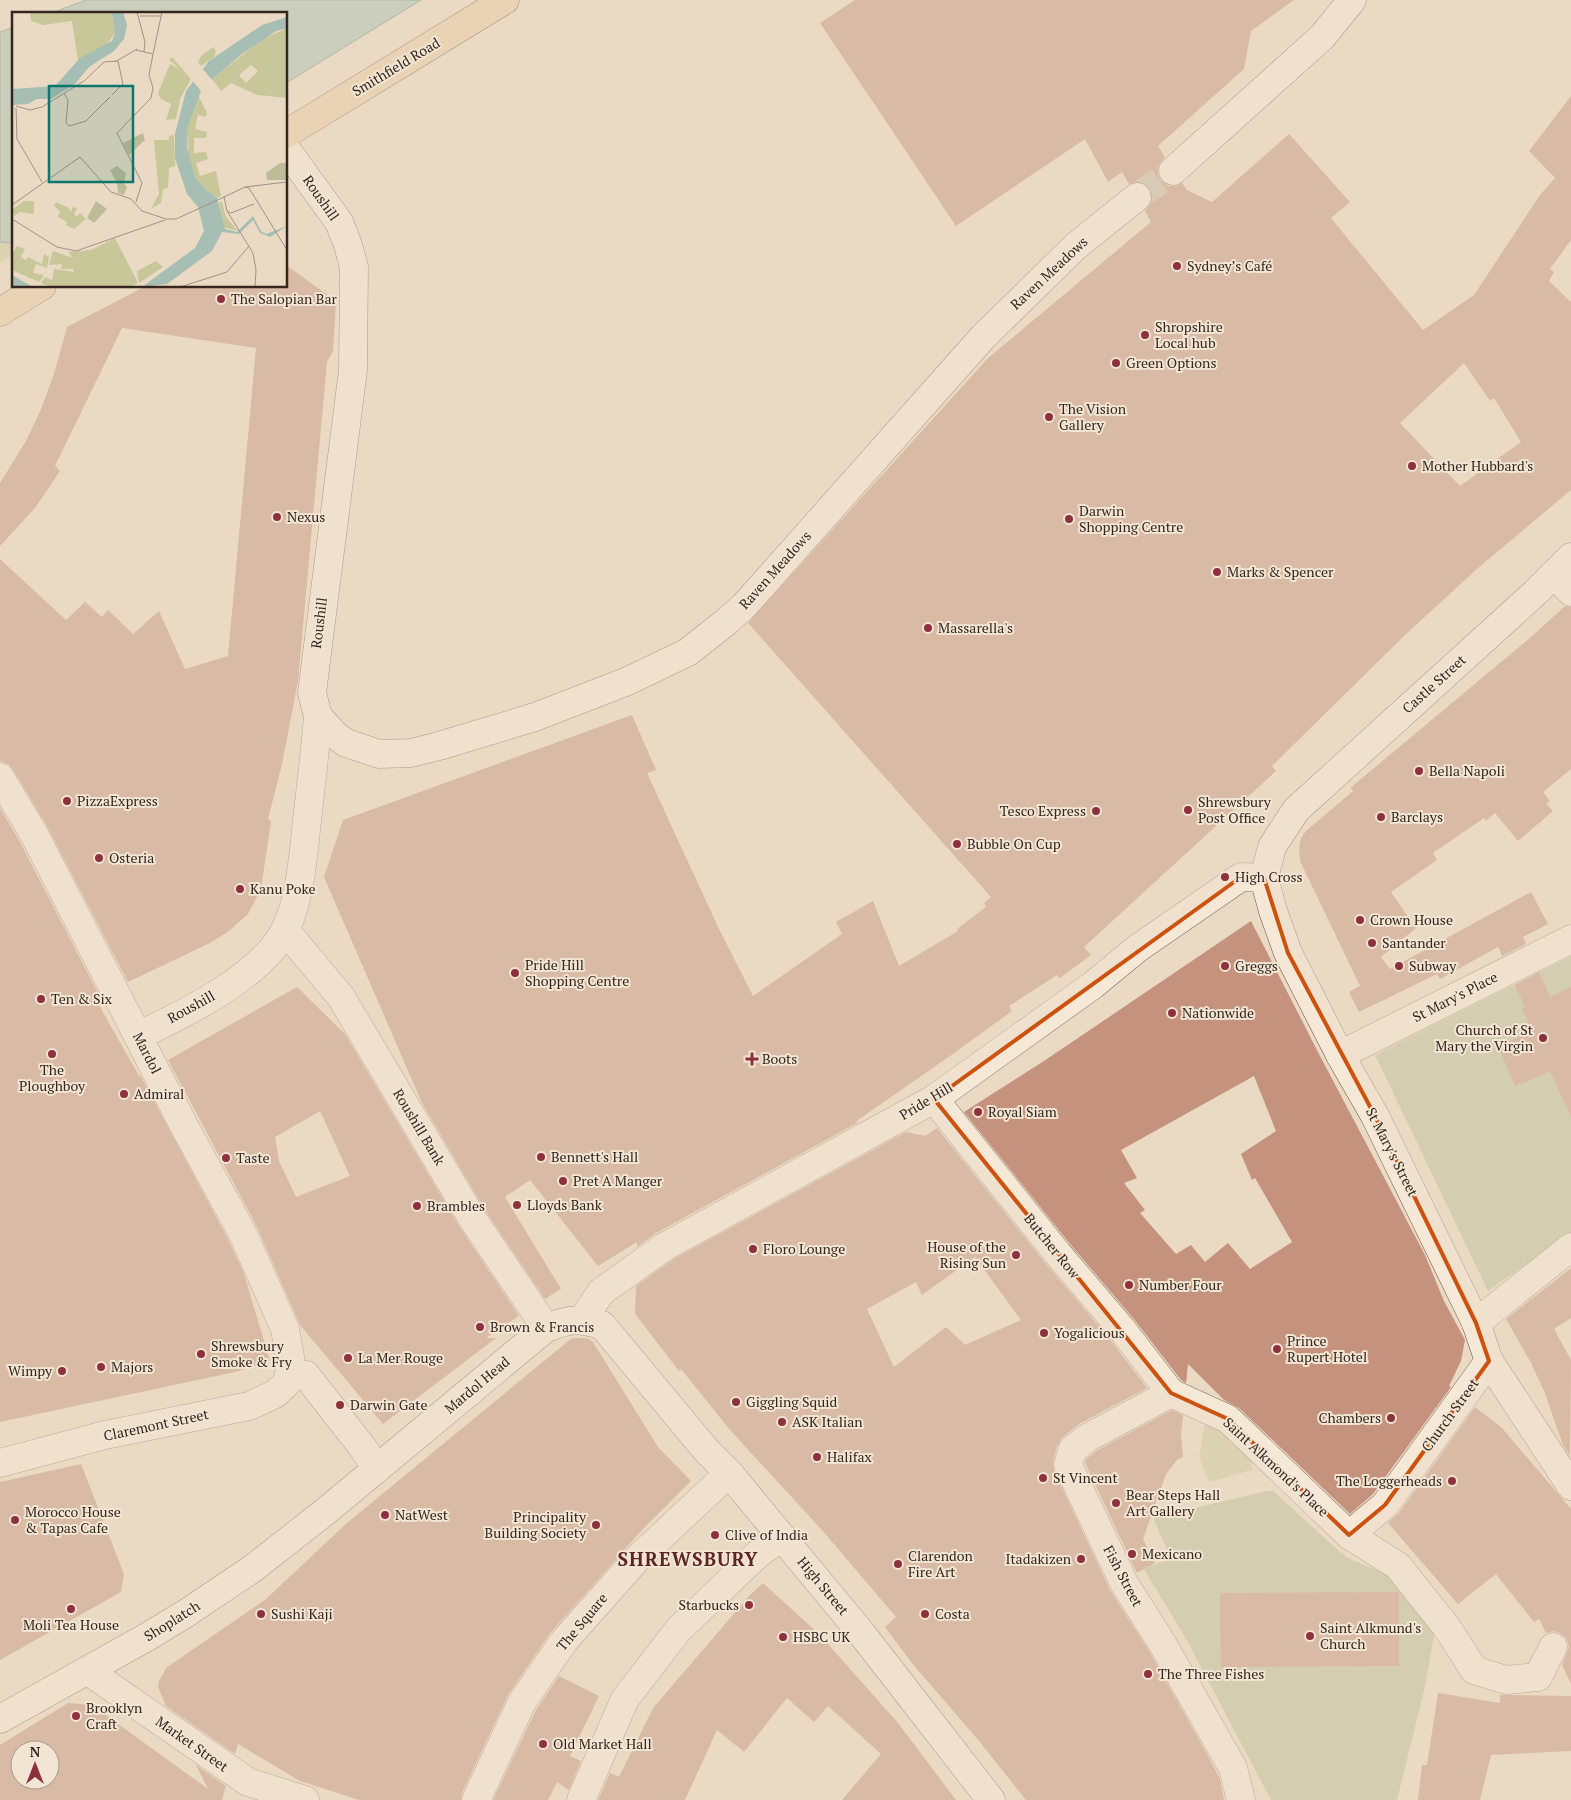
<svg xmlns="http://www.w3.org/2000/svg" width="1571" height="1800" font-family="'PT Serif',serif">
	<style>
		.green { fill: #c7c799 }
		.cemetery { fill: #bdbc98 }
		.water { fill: #a6beb4; stroke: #6d8b80 }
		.building { fill: #c5927d; fill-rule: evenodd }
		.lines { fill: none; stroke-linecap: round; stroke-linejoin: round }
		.secondary-tunnel { stroke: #c6b6a3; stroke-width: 28; stroke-dasharray: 28 14; stroke-linecap: butt }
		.street-casing { stroke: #836c5c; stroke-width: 29 }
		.secondary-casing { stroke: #654d3f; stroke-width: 29 }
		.primary-casing { stroke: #523b30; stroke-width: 29 }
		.street { stroke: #f6e8d7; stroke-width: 28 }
		.secondary { stroke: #f6e8d7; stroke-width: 28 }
		.primary { stroke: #ebc99f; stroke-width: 28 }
		.marked { fill: none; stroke: #cd520f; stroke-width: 4; stroke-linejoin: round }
		.poi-dot { fill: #8e313e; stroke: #f2e5d3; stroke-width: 2 }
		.labels { text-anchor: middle; stroke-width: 4; stroke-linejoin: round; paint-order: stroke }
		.street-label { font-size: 14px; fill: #35271f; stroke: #f2e5d3 }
		.poi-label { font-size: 14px; fill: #35271f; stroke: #f2e5d3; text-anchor: start }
		.district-label { font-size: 19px; font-weight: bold; letter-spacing: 1px; fill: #5e2622; stroke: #f2e5d3 }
		.inset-road { fill: none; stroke: #a29282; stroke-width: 1 }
		.view { fill: #0f766e; fill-opacity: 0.15; stroke: #0f766e; stroke-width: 2.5 }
		.inset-edge { fill: none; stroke: #35271f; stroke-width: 2.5 }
	</style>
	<rect width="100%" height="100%" fill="#eadac4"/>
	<g class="green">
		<path d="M0,242L14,243V254L0,263Z"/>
		<path d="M1205,1423L1222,1425L1250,1452L1252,1470L1209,1482L1199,1457Z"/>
	</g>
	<g class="cemetery">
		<path d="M1571,956V1233L1488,1291L1375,1055Z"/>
		<path d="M1267,1491H1273L1341,1553L1350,1559L1388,1575L1435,1631L1424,1691L1397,1800H1271L1185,1637L1144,1569L1171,1558L1153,1518Z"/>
	</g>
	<g class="water">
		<path d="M86,0H421L286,83V14H49Z"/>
		<path d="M14,27V243L0,242V32Z"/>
	</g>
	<g class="building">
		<path d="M855,0H1294L1251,31L1244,69L1158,146L1165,157L1158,166V175L1161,181L1168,186H1176L1182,183L1187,190L1212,202L1289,134L1350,202L1331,218L1423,330L1474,295L1540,195L1555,178L1529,151L1571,96V240L1550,269L1554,272L1549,281L1571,302V490L1478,568L1404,636L1272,766L1276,771L1084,947L1091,955L1060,978L1057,975L1009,1006L1012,1011L950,1056L855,1122H859L656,1233L637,1247V1242L598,1266L530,1180L505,1197L561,1289L545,1299L485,1210L422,1103L324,877L343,820L632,715L656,770L647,773L719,929L753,996L842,934L836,922L873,901L899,966L958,931L957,929L986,907L984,903L991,897L748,623L988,358L1151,222L1145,211L1151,203L1152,195L1149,188L1143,183L1135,182L1129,184L1122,172L1108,182L1085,139L956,226L820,23ZM1464,363L1490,401L1494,398L1521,442L1460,486L1400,423Z"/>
		<path d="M286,265L336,301L333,351L327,362L298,681L282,764L268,819L271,821L261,889L248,914L229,931L210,943L128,982L48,828L13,769L8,764L0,761V559L66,620L85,602L102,617L108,610L133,634L159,611L185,669L228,656L256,348L122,328L55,466L60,471L35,508L0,546V483L26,441L41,409L54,374L67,327L146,286H286Z"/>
		<path d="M1565,606L1571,607V769L1543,792L1550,801L1546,803L1553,811L1518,841L1495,813L1486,821L1484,818L1433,853L1437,860L1391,892L1416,928L1381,957L1390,969L1531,892L1548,924L1523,937L1526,944L1502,956L1498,947L1440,979L1437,974L1359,1012L1349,992L1360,986L1300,861L1299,847L1301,838L1306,831L1353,791L1350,788L1530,638Z"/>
		<path d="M0,808L21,844L99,995L95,998L139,1076L140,1075L229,1241L244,1274L270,1361L235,1372L0,1422Z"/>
		<path d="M1251,921L1320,1056L1425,1255L1444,1301L1465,1340L1461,1361L1449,1386L1451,1387L1373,1494L1350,1514L1239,1408L1224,1400L1188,1364L1186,1383L1181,1380L1133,1318L1070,1244L964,1112L1044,1061ZM1254,1076L1276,1131L1241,1154L1252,1180L1255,1178L1292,1242L1250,1269L1228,1243L1205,1262L1191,1245L1176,1254L1140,1213L1145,1210L1124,1183L1137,1178L1121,1150Z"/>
		<path d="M1539,972L1550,997L1571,987V1117L1550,1071L1515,1086L1498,1046L1532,1031L1522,1009L1525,1007L1515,985Z"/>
		<path d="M297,987L345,1034L459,1226L519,1316L486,1338H496L383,1424L300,1325L257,1227L168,1060ZM320,1111L350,1176L296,1197L279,1161L275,1137Z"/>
		<path d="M937,1128L1046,1264L1109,1338L1147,1388L1079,1424L1062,1438L1057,1446L1053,1461L1054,1471L1110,1590L1149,1651L1207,1754L1220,1779L1224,1800H1026L979,1741L911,1662L885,1627L896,1617L821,1529L730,1430L681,1369L679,1371L635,1314L636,1286L672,1260L906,1132L925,1136ZM975,1257L1021,1320L965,1345L946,1327L894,1367L867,1309L916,1282L922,1295Z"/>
		<path d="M1571,1268V1318L1554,1329L1571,1360L1570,1456L1563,1445L1544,1391L1531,1363L1506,1319Z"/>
		<path d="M572,1338H587L593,1342L658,1447L691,1481L642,1530L551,1632L508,1695L462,1793L461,1800H359L300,1781L238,1744L235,1754L166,1706L158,1687L159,1681L166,1668L266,1599L347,1523Z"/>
		<path d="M1475,1407L1502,1428L1571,1509V1684L1562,1665L1569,1647L1566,1638L1560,1633L1553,1631L1546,1633L1539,1619L1534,1622L1496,1574L1458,1604L1388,1523L1398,1514Z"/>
		<path d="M1172,1410L1183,1415L1181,1434L1183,1457L1177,1460L1166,1474L1143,1539L1155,1563L1137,1573L1085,1463L1086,1459L1096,1451Z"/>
		<path d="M81,1464L124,1574L121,1592L0,1660V1482Z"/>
		<path d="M763,1583L819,1634L898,1723L956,1800H842L881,1754L828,1706L814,1722L787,1698L744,1752L717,1730L685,1800H598L610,1773L619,1777L653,1708L750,1595Z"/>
		<path d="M1399,1592V1666L1221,1667L1220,1593Z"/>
		<path d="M559,1676L599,1696L570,1756L581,1761L569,1790L557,1782L548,1800H493L536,1710Z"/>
		<path d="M1438,1693L1500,1703V1695L1571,1696V1751L1491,1755L1480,1800H1418L1422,1765H1427Z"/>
		<path d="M68,1703L92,1705L208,1789L196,1765L226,1786L222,1799L223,1800H0V1745ZM20,1750H50V1780H20Z"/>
	</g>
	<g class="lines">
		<path class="secondary-tunnel" d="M1137,197L1173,171"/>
		<g class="street-casing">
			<g id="street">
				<path d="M1554,574L1571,592"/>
				<path d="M0,777L35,836L182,1122L243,1234L285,1329L291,1363L287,1383L275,1394L249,1406L105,1435L0,1463"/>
				<path d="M285,930L341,997L472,1218L546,1328"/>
				<path d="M138,1036C184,1014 261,977 285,930C299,903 303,860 306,830C310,792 315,754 318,716"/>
				<path d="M1340,1055L1571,939"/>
				<path d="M934,1099L1058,1254L1121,1328L1171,1393L1228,1419L1349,1535L1398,1566L1448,1629L1474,1670L1506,1680L1538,1677L1553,1647"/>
				<path d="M583,1319L601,1292L664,1247L934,1099L1093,985L1138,948L1241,877L1264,878"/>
				<path d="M1476,1323L1571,1247"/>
				<path d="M306,1375L363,1448L377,1469"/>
				<path d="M1171,1393L1087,1438L1072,1450L1068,1465L1124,1583L1162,1643L1233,1768L1241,1800"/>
				<path d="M1349,1535L1385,1505L1489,1361"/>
				<path d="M88,1671L248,1782L305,1800"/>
				<path d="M476,1800L522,1702L564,1641L636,1560L729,1473"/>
				<path d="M581,1800L625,1699L679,1629L758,1554L781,1537"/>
			</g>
		</g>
		<g class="secondary-casing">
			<g id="secondary">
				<path d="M286,149L339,222L348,245L354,267L353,370L312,693L318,716L335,735L346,743L379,754L411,753L439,746L535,717L628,681L688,652L726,622L744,606L983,337L1076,246L1137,197"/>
				<path d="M1173,171L1322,37L1352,0"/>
				<path d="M1571,557L1535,593L1296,810L1272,847L1264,878L1273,911L1288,953L1340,1055L1375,1116L1476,1323L1489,1361L1571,1486"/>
				<path d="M0,1719L147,1637L185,1614L252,1569L326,1511L546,1328C570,1319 577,1318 602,1325L706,1450L729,1473L862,1634L991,1800"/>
			</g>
		</g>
		<g class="primary-casing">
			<g id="primary">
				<path d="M286,134L505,0"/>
				<path d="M0,312L42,286"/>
			</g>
		</g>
		<use href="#street" class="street"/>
		<use href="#secondary" class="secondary"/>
		<use href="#primary" class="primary"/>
	</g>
	<path d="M0 0H1571V1800H0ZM1241,877L1264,878L1288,953L1375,1116L1476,1323L1489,1361L1385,1505L1349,1535L1228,1419L1171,1393L934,1099Z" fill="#eadac4" fill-opacity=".55" fill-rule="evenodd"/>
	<path class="marked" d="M1241,877L1264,878L1288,953L1375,1116L1476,1323L1489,1361L1385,1505L1349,1535L1228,1419L1171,1393L934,1099Z"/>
	<g class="poi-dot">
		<circle cx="1177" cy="266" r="5"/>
		<circle cx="221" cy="299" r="5"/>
		<circle cx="1145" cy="335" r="5"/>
		<circle cx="1116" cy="363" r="5"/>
		<circle cx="1049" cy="417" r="5"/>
		<circle cx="1412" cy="466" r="5"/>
		<circle cx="277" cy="517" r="5"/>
		<circle cx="1069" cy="519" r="5"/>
		<circle cx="1217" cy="572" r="5"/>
		<circle cx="928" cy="628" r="5"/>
		<circle cx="1419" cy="771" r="5"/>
		<circle cx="67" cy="801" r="5"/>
		<circle cx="1188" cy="810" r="5"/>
		<circle cx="1096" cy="811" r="5"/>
		<circle cx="1381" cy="817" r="5"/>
		<circle cx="957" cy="844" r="5"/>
		<circle cx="99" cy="858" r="5"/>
		<circle cx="1225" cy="877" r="5"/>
		<circle cx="240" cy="889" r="5"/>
		<circle cx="1360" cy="920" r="5"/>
		<circle cx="1372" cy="943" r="5"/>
		<circle cx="1225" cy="966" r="5"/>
		<circle cx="1399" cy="966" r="5"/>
		<circle cx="515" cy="973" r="5"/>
		<circle cx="41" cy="999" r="5"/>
		<circle cx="1172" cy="1013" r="5"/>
		<circle cx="1543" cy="1038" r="5"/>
		<circle cx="52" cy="1054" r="5"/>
		<path d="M749.5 1051.5h5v5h5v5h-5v5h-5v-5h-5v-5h5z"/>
		<circle cx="124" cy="1094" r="5"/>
		<circle cx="978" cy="1112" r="5"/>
		<circle cx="541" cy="1157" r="5"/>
		<circle cx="226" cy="1158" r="5"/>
		<circle cx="563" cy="1181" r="5"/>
		<circle cx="517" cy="1205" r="5"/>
		<circle cx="417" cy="1206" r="5"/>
		<circle cx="753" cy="1249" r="5"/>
		<circle cx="1016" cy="1255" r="5"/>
		<circle cx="1129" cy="1285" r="5"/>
		<circle cx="480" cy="1327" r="5"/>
		<circle cx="1044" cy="1333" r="5"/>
		<circle cx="1277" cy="1349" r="5"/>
		<circle cx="201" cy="1354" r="5"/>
		<circle cx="348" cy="1358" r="5"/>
		<circle cx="101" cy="1367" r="5"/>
		<circle cx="62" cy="1371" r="5"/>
		<circle cx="736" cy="1402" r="5"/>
		<circle cx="340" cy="1405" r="5"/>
		<circle cx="1391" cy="1418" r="5"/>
		<circle cx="782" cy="1422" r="5"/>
		<circle cx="817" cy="1457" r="5"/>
		<circle cx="1043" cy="1478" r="5"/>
		<circle cx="1452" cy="1481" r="5"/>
		<circle cx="1116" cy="1503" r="5"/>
		<circle cx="385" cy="1515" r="5"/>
		<circle cx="15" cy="1520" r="5"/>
		<circle cx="596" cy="1525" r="5"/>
		<circle cx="715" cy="1535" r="5"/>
		<circle cx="1132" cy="1554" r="5"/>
		<circle cx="1081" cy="1559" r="5"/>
		<circle cx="898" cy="1564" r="5"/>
		<circle cx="749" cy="1605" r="5"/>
		<circle cx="71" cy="1609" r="5"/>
		<circle cx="261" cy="1614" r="5"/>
		<circle cx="925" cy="1614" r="5"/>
		<circle cx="1310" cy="1636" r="5"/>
		<circle cx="783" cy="1637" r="5"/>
		<circle cx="1148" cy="1674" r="5"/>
		<circle cx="76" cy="1716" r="5"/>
		<circle cx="543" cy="1744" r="5"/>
	</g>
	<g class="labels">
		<g class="street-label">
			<text transform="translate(396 67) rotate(-31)" y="5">Smithfield Road</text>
			<text transform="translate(321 198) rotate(55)" y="5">Roushill</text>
			<text transform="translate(1049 273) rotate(-43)" y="5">Raven Meadows</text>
			<text transform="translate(775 570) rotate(-48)" y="5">Raven Meadows</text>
			<text transform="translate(319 623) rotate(-83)" y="5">Roushill</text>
			<text transform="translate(1434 684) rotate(-42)" y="5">Castle Street</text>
			<text transform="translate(1455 997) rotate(-27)" y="5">St Mary's Place</text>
			<text transform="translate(191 1007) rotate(-29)" y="5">Roushill</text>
			<text transform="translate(147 1053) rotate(63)" y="5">Mardol</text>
			<text transform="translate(926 1101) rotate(-31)" y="5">Pride Hill</text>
			<text transform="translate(419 1127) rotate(59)" y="5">Roushill Bank</text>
			<text transform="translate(1392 1152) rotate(63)" y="5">St Mary's Street</text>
			<text transform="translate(1052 1246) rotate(51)" y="5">Butcher Row</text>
			<text transform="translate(477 1385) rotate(-40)" y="5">Mardol Head</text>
			<text transform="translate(1450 1415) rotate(-54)" y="5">Church Street</text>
			<text transform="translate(156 1425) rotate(-12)" y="5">Claremont Street</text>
			<text transform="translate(1276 1467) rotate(43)" y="5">Saint Alkmond's Place</text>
			<text transform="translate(1123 1576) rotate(62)" y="5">Fish Street</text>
			<text transform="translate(823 1586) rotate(50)" y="5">High Street</text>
			<text transform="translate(172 1621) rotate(-32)" y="5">Shoplatch</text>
			<text transform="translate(582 1622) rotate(-50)" y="5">The Square</text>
			<text transform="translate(192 1744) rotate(35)" y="5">Market Street</text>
		</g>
		<g class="poi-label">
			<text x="1187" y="271">Sydney’s Café</text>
			<text x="231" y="304">The Salopian Bar</text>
			<text x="1155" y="332">Shropshire<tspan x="1155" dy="16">Local hub</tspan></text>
			<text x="1126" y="368">Green Options</text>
			<text x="1059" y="414">The Vision<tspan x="1059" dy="16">Gallery</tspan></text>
			<text x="1422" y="471">Mother Hubbard's</text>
			<text x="1079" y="516">Darwin<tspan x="1079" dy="16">Shopping Centre</tspan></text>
			<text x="287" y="522">Nexus</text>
			<text x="1227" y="577">Marks &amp; Spencer</text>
			<text x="938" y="633">Massarella's</text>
			<text x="1429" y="776">Bella Napoli</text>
			<text x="77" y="806">PizzaExpress</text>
			<text x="1198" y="807">Shrewsbury<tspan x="1198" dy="16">Post Office</tspan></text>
			<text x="1086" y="816" text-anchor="end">Tesco Express</text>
			<text x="1391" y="822">Barclays</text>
			<text x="967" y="849">Bubble On Cup</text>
			<text x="109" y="863">Osteria</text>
			<text x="1235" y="882">High Cross</text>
			<text x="250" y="894">Kanu Poke</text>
			<text x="1370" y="925">Crown House</text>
			<text x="1382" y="948">Santander</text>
			<text x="525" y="970">Pride Hill<tspan x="525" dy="16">Shopping Centre</tspan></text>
			<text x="1235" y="971">Greggs</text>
			<text x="1409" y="971">Subway</text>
			<text x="51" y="1004">Ten &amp; Six</text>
			<text x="1182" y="1018">Nationwide</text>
			<text x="1533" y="1035" text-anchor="end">Church of St<tspan x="1533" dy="16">Mary the Virgin</tspan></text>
			<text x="762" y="1064">Boots</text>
			<text x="52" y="1075" text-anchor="middle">The<tspan x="52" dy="16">Ploughboy</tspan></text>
			<text x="134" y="1099">Admiral</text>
			<text x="988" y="1117">Royal Siam</text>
			<text x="551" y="1162">Bennett's Hall</text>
			<text x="236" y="1163">Taste</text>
			<text x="573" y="1186">Pret A Manger</text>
			<text x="527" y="1210">Lloyds Bank</text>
			<text x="427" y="1211">Brambles</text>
			<text x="1006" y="1252" text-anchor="end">House of the<tspan x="1006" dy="16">Rising Sun</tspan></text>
			<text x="763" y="1254">Floro Lounge</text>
			<text x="1139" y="1290">Number Four</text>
			<text x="490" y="1332">Brown &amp; Francis</text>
			<text x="1054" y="1338">Yogalicious</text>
			<text x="1287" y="1346">Prince<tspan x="1287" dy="16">Rupert Hotel</tspan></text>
			<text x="211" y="1351">Shrewsbury<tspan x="211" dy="16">Smoke &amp; Fry</tspan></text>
			<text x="358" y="1363">La Mer Rouge</text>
			<text x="111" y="1372">Majors</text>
			<text x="52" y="1376" text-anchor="end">Wimpy</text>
			<text x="746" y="1407">Giggling Squid</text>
			<text x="350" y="1410">Darwin Gate</text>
			<text x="1381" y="1423" text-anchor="end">Chambers</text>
			<text x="792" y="1427">ASK Italian</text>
			<text x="827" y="1462">Halifax</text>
			<text x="1053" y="1483">St Vincent</text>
			<text x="1442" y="1486" text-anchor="end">The Loggerheads</text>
			<text x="1126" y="1500">Bear Steps Hall<tspan x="1126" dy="16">Art Gallery</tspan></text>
			<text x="25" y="1517">Morocco House<tspan x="25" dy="16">&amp; Tapas Cafe</tspan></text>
			<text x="395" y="1520">NatWest</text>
			<text x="586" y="1522" text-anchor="end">Principality<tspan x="586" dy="16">Building Society</tspan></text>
			<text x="725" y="1540">Clive of India</text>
			<text x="1142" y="1559">Mexicano</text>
			<text x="908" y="1561">Clarendon<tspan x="908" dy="16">Fire Art</tspan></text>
			<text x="1071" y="1564" text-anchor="end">Itadakizen</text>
			<text x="739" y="1610" text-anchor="end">Starbucks</text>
			<text x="271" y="1619">Sushi Kaji</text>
			<text x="935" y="1619">Costa</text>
			<text x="71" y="1630" text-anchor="middle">Moli Tea House</text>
			<text x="1320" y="1633">Saint Alkmund's<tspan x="1320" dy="16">Church</tspan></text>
			<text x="793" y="1642">HSBC UK</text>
			<text x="1158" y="1679">The Three Fishes</text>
			<text x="86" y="1713">Brooklyn<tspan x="86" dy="16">Craft</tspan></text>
			<text x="553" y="1749">Old Market Hall</text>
		</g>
		<g class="district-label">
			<text x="688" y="1566">SHREWSBURY</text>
		</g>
	</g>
	<g transform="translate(12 12)">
		<rect width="275" height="275" fill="#eadac4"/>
		<path d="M18,0H100L103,21L93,35L66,48L60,9L31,13L19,9ZM275,16V86L245,83L219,71L209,79L200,67L251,27ZM239,53L246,59L234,71L227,63ZM201,35L204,39L202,45L189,54L186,50L189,44ZM160,45L179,67L168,87L164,107L154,108L159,92L149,87L146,81L158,52L168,57L157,48ZM186,83L195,101L194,105L186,103L183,117L195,120L194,126H182V141L194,140L196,147L184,151L188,164L204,159L209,184L205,186L194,178L183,165L176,147V114ZM162,123L163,154L157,156L156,176L151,177L149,191L139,197L147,182L142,128H157V124ZM12,189H22V202L8,200L2,204L0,198ZM44,190L57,196L58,200L61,195L65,196L62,202L65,205L68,201L74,207L62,217L54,213L55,210L46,205L48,199L42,194ZM207,190H210L214,205L226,219L211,215ZM103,226L126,271L118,275H39L29,271L33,265L40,268L42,257L62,260L61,257H49L50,252L37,253L41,239L61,246L56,240L79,238ZM5,234L13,237L9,245L14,248L16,245L30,252L32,242L37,245L35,256L24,252L21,261L32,263L27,270L0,258V242ZM144,249L151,255L127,271L125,259Z" fill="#c7c799" fill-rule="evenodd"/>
		<path d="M131,121L133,128L117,143L111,131ZM268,151H275V168H255L254,161ZM105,154L114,161L112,172L115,175L112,183L106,181L105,171L98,158ZM84,189L95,197L82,211L75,206Z" fill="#bdbc98"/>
		<path d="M100,0H111L115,13L112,27L102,39L77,55L63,72L39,87H25L16,92L0,93V77L43,74L68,46L100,29L103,21ZM275,5V16L264,19L230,42L190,76L176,114L175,136L183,165L194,178L205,186L213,217L225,220L241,204L249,219L254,222L275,214L258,225L248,221L241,208L227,222L210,220L200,239L155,272L130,275L183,236L192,219L186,195L175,182L163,146V122L174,79L197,49L250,13ZM0,263L21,275H0Z" fill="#a6beb4"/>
		<path d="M189,55L201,69L190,80L179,67Z" fill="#eadac4"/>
		<path class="inset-road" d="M125,0L133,30L132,40M128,4H149M124,38L141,42L150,0M103,50L125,37M52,81L56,88L54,111L57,114L74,109L98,85M100,83L111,72L106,49M4,94L18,98L30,95L72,69L92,50L106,49M4,96L5,127L30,170M233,175L275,170M124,190L130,171L105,121L139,86L141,76L137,63L141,42M242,192L219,201L215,199L212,185L233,175L237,176L275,238M0,193L68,145L99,180L119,187L130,199L154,207H164L212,185M215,199L241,241L244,258L243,275M0,207L45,235L64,239L153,208M168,275L215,260L237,234"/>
		<path class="view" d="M37,74H121V170H37Z"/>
		<rect width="275" height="275" class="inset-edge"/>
	</g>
	<g transform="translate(35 1765)"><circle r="24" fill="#f2e5d3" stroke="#a6998b"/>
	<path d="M0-4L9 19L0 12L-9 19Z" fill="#8e313e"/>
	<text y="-8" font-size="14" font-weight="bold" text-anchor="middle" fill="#35271f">N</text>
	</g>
</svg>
